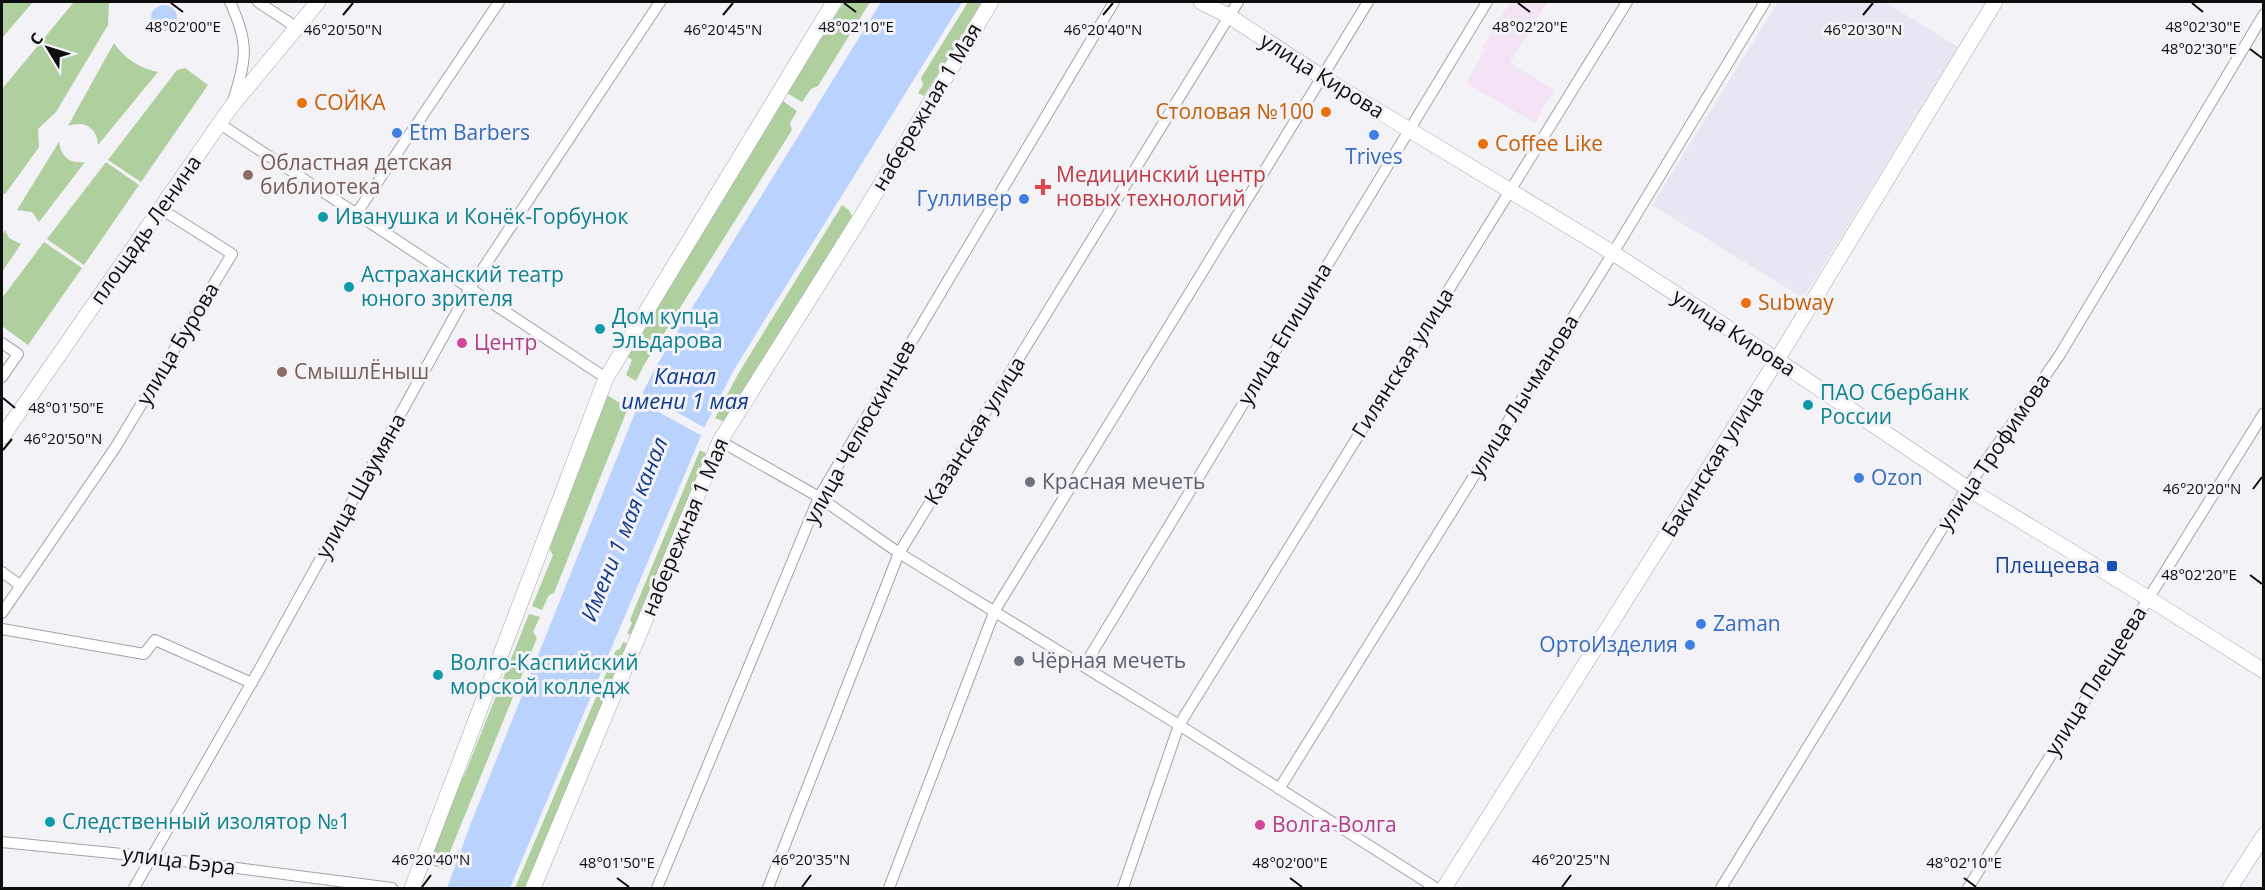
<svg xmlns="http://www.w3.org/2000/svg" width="2265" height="890" font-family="'Open Sans',sans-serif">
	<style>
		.built { fill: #e6e7f3 }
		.medical { fill: #f3e3f5 }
		.green { fill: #b0cf9e }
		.water { fill: #bad3fe }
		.pier { fill: #f2f2f7 }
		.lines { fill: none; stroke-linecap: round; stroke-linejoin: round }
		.street-casing { stroke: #a3a4a8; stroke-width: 12 }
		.secondary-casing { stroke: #a3a4a8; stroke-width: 16 }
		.street { stroke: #fff; stroke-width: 10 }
		.secondary { stroke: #fff; stroke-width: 15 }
		.ticks { fill: none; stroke: #0e0e0f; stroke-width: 2 }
		.food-dot { fill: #e8710a; stroke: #f2f2f7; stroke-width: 2 }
		.shop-dot { fill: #3f7fe0; stroke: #f2f2f7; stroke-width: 2 }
		.education-dot { fill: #8d6e63; stroke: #f2f2f7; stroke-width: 2 }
		.health-dot { fill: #e0444e; stroke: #f2f2f7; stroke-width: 2 }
		.culture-dot { fill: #0f9aa8; stroke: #f2f2f7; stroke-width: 2 }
		.hotel-dot { fill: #d1479c; stroke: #f2f2f7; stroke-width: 2 }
		.worship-dot { fill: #6b7280; stroke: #f2f2f7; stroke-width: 2 }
		.transit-dot { fill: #1a4fb4; stroke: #f2f2f7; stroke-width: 2 }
		.labels { text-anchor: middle; stroke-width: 6; stroke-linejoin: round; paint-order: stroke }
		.street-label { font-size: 21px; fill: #0e0e0f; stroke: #f2f2f7 }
		.food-label { font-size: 21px; fill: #c56008; stroke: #f2f2f7; text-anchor: start }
		.shop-label { font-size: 21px; fill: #366cbe; stroke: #f2f2f7; text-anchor: start }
		.education-label { font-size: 21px; fill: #785e54; stroke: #f2f2f7; text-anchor: start }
		.health-label { font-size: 21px; fill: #be3a42; stroke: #f2f2f7; text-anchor: start }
		.culture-label { font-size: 21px; fill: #0d838f; stroke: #f2f2f7; text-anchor: start }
		.hotel-label { font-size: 21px; fill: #b23c85; stroke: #f2f2f7; text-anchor: start }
		.worship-label { font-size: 21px; fill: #5b616d; stroke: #f2f2f7; text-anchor: start }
		.transit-label { font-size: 21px; fill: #164399; stroke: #f2f2f7; text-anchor: end }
		.water-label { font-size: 22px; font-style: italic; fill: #103b8a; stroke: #f2f2f7 }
		.ticks-label { font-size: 15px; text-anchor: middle; fill: #0e0e0f; stroke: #f2f2f7; stroke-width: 6; stroke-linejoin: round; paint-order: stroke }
	</style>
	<rect width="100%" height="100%" fill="#f2f2f7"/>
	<path class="built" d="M1778,2H1885L1958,47L1803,298L1652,205Z"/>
	<path class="medical" d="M1510,2H1547L1510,63L1554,90L1535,123L1466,83L1485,50L1483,47Z"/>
	<g class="green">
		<path d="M2,2H33L2,38Z"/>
		<path d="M74,2H109L108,25L56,112L38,129L39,147L6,193L2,195V89Z"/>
		<path d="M844,2H870L818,86L811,89L802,102L787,93Z"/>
		<path d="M968,2H983L924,96L918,93L923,85L921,78Z"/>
		<path d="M114,43C125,59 139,68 158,72L98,145C97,127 84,120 68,126Z"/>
		<path d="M185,68L208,85L141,182L108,160L177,70Z"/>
		<path d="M783,101L797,111L790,123L792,130L644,365L636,381L626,375L632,360L627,356Z"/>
		<path d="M59,142C61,157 70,164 85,162L39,222L32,212L17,210Z"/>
		<path d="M106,162L139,185L84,265L47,239Z"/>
		<path d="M842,205L849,210L852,216L725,422L715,418L738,374Z"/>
		<path d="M5,230L9,238L21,244L2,272V236Z"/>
		<path d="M44,242L82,268L28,345L2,326V298Z"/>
		<path d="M607,395L628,408L554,593L549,595L542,610L532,606L553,555L547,545Z"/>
		<path d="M700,450L709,455L632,635L627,634L632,623L630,620Z"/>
		<path d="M529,614L540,617L533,632L537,638L443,869L424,862L456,783L464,776Z"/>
		<path d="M623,642L629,644L527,888H515L616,650L620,649Z"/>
	</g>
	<g class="water">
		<path d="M881,2H962L735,368L706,424L510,888H447L471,823L644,390L658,363Z"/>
		<circle cx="164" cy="18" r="13"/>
	</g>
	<path class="pier" d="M640,392L707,429L704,437L637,400Z"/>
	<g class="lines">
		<g class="street-casing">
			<g id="street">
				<path d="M230,2C249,43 247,58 233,101"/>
				<path d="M258,2L296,27"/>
				<path d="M220,124L606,378"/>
				<path d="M356,214L499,2"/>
				<path d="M2,343L18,354L2,377"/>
				<path d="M720,441L819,497L899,553L1179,725L1436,888"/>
				<path d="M2,572L20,585"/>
				<path d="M2,613L115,448L232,254L161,209"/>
				<path d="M2,629L144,654L155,640L252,683"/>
				<path d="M1084,666L1487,2"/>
				<path d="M1279,789L1613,253L1765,2"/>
				<path d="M2,842L152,857L392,888"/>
				<path d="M134,888L259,670L470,288L660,2"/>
				<path d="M657,888L819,497L1114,2"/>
				<path d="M768,888L899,553L1238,2"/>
				<path d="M889,888L995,610L1368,2"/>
				<path d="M1123,888L1179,725L1627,2"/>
				<path d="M1721,888L1967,488L2059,356L2264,14"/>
				<path d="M1968,888L2264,413"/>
			</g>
		</g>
		<g class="secondary-casing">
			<g id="secondary">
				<path d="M1201,2L1229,16L1322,77L1613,253L1777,360L1967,488L2148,598L2264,671"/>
				<path d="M2,437L231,107L318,2"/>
				<path d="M412,888L606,378L834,2"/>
				<path d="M533,888L720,441L861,217L991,2"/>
				<path d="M1444,888L1777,360L1995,2"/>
				<path d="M2230,888L2264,835"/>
			</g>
		</g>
		<use href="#street" class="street"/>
		<use href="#secondary" class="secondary"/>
	</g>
	<path class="ticks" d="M171,3L183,12M844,3L856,12M1518,3L1530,12M2192,3L2203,12M343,15L353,3M723,15L733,3M1103,15L1113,3M1863,15L1873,3M2250,49L2262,58M3,398L15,408M3,450L12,439M2253,489L2262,477M2250,575L2262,584M617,878L629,887M1290,878L1302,887M1964,878L1976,887M422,887L431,875M802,887L811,875M1562,887L1571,875"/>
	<g class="food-dot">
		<circle cx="302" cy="103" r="6"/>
		<circle cx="1326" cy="112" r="6"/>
		<circle cx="1483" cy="144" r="6"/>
		<circle cx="1746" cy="303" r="6"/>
	</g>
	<g class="shop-dot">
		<circle cx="397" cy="133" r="6"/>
		<circle cx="1374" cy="135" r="6"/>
		<circle cx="1024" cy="199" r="6"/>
		<circle cx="1859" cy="478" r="6"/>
		<circle cx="1701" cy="624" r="6"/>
		<circle cx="1690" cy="645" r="6"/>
	</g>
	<g class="education-dot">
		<circle cx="248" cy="175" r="6"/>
		<circle cx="282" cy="372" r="6"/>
	</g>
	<path class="health-dot" d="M1040 178h6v6h6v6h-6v6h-6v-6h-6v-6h6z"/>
	<g class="culture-dot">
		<circle cx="323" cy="217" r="6"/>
		<circle cx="349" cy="287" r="6"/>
		<circle cx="600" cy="329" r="6"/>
		<circle cx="1808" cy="405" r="6"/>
		<circle cx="438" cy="675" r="6"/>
		<circle cx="50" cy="822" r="6"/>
	</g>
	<g class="hotel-dot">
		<circle cx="462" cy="343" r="6"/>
		<circle cx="1260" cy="825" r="6"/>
	</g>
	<g class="worship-dot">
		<circle cx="1030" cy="482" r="6"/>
		<circle cx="1019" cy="661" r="6"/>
	</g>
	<rect class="transit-dot" x="2106" y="560" width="12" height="12" rx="3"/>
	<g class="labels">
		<g class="street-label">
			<text transform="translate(1322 76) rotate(32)" y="7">улица Кирова</text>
			<text transform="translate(927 107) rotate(-59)" y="7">набережная 1 Мая</text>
			<text transform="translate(146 230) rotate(-55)" y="7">площадь Ленина</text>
			<text transform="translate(1734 333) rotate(33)" y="7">улица Кирова</text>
			<text transform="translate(1285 334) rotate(-59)" y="7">улица Епишина</text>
			<text transform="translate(178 344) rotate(-59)" y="7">улица Бурова</text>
			<text transform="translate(1403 363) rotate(-58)" y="7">Гилянская улица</text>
			<text transform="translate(1524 396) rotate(-58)" y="7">улица Лычманова</text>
			<text transform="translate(975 431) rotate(-58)" y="7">Казанская улица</text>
			<text transform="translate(860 432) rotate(-61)" y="7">улица Челюскинцев</text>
			<text transform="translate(1994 452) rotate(-56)" y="7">улица Трофимова</text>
			<text transform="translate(1713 462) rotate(-58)" y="7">Бакинская улица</text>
			<text transform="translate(361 486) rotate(-61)" y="7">улица Шаумяна</text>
			<text transform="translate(685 527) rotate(-67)" y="7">набережная 1 Мая</text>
			<text transform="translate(2096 681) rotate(-58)" y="7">улица Плещеева</text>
			<text transform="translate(179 861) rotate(7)" y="7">улица Бэра</text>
		</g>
		<g class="food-label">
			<text x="314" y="110">СОЙКА</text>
			<text x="1314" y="119" text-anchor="end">Столовая №100</text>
			<text x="1495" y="151">Coffee Like</text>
			<text x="1758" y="310">Subway</text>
		</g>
		<g class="shop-label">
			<text x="409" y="140">Etm Barbers</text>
			<text x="1374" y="164" text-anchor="middle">Trives</text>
			<text x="1012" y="206" text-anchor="end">Гулливер</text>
			<text x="1871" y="485">Ozon</text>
			<text x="1713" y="631">Zaman</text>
			<text x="1678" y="652" text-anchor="end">ОртоИзделия</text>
		</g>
		<g class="education-label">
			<text x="260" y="170">Областная детская<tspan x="260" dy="24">библиотека</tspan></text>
			<text x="294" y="379">СмышлЁныш</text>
		</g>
		<g class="health-label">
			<text x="1056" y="182">Медицинский центр<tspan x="1056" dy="24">новых технологий</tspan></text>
		</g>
		<g class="culture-label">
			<text x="335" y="224">Иванушка и Конёк-Горбунок</text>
			<text x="361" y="282">Астраханский театр<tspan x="361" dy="24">юного зрителя</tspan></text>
			<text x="612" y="324">Дом купца<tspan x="612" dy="24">Эльдарова</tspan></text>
			<text x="1820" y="400">ПАО Сбербанк<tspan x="1820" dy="24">России</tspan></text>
			<text x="450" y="670">Волго-Каспийский<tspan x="450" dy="24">морской колледж</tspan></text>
			<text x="62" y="829">Следственный изолятор №1</text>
		</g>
		<g class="hotel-label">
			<text x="474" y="350">Центр</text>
			<text x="1272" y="832">Волга-Волга</text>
		</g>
		<g class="worship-label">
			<text x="1042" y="489">Красная мечеть</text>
			<text x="1031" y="668">Чёрная мечеть</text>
		</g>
		<g class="transit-label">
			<text x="2100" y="573">Плещеева</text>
		</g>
		<g class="water-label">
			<text x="685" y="384">Канал<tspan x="685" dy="25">имени 1 мая</tspan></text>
			<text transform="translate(624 529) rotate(-68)" y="8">Имени 1 мая канал</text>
		</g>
	</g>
	<g class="ticks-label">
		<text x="856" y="32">48°02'10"E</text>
		<text x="1530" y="32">48°02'20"E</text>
		<text x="183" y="32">48°02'00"E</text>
		<text x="2203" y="32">48°02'30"E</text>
		<text x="343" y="35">46°20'50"N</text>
		<text x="723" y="35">46°20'45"N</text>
		<text x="1103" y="35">46°20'40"N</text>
		<text x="1863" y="35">46°20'30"N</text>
		<text x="2199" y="54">48°02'30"E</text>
		<text x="66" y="413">48°01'50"E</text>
		<text x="63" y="444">46°20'50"N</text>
		<text x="2202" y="494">46°20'20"N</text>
		<text x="2199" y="580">48°02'20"E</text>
		<text x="431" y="865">46°20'40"N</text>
		<text x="811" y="865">46°20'35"N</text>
		<text x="1571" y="865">46°20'25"N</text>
		<text x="617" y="868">48°01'50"E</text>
		<text x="1290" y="868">48°02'00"E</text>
		<text x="1964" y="868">48°02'10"E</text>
	</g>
	<rect width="2265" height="890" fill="none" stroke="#0e0e0f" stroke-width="6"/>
	<g transform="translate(48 48) rotate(308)" stroke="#f2f2f7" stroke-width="4.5" paint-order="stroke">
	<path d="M0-4.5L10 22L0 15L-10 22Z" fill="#0e0e0f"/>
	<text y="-9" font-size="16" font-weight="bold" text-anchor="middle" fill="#0e0e0f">С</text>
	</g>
</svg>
